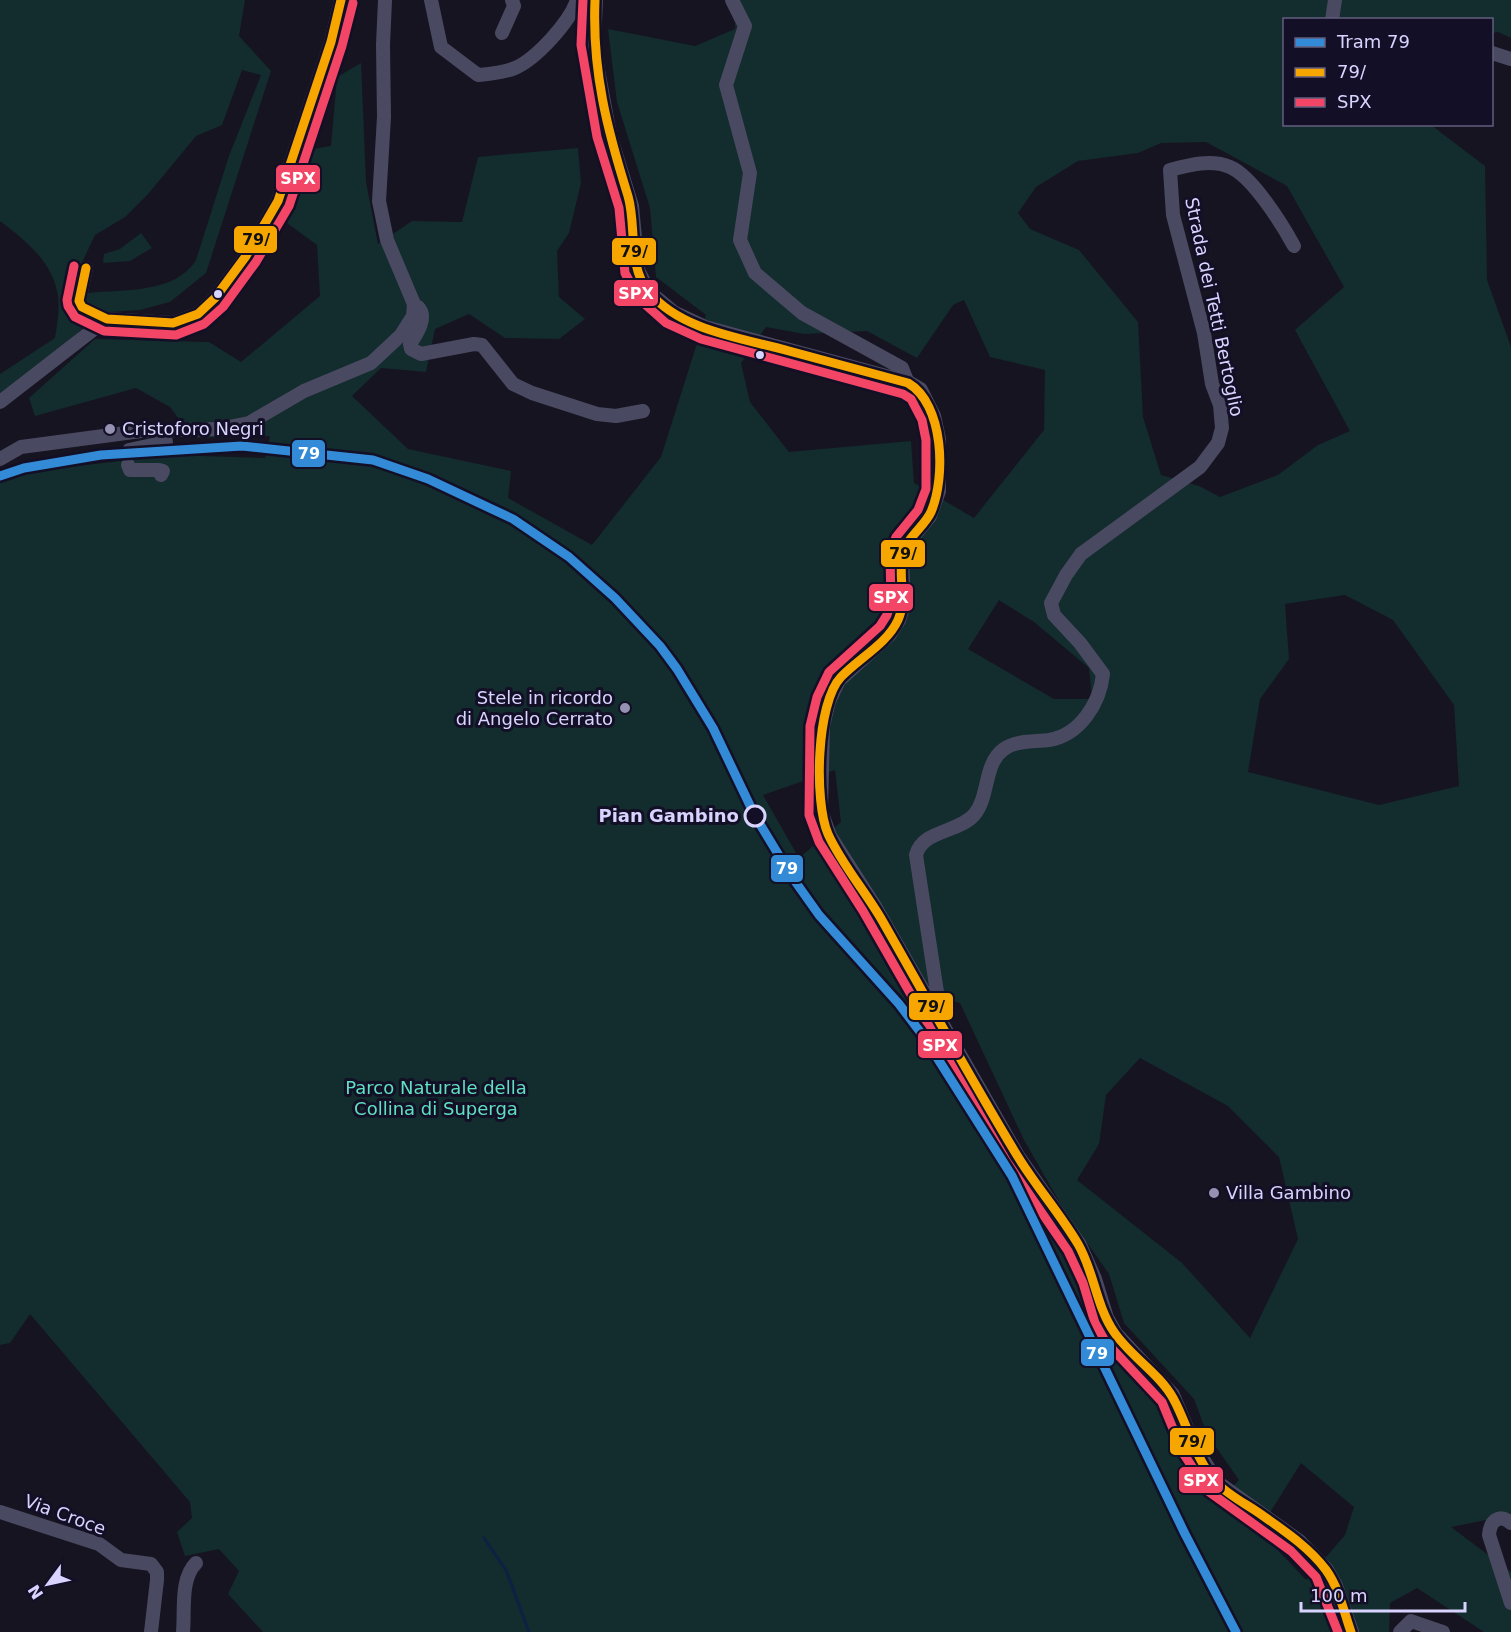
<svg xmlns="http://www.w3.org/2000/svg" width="1511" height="1632" font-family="'DejaVu Sans',sans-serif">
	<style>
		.green { fill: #132c2d; fill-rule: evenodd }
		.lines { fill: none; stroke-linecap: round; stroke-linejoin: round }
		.stream { stroke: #0d2144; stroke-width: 3 }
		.minor { stroke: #4a4962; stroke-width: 14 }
		.tertiary { stroke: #4a4962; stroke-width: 16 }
		.bus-1-casing { stroke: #130f26; stroke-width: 14 }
		.bus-2-casing { stroke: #130f26; stroke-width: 14 }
		.bus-1 { stroke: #f7a600; stroke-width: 9 }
		.bus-2 { stroke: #f34667; stroke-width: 9 }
		.tram-1-casing { stroke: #130f26; stroke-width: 14 }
		.tram-1 { stroke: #338bd7; stroke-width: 9 }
		.bus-dot { fill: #d9d4ff; stroke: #130f26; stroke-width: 2 }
		.poi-dot { fill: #9591b1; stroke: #130f26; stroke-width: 2 }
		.stop-dot { fill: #130f26; stroke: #d9d4ff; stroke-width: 3 }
		.labels { text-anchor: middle; stroke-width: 6; stroke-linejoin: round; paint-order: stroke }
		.street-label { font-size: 18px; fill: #d9d4ff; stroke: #130f26 }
		.poi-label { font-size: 18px; fill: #d9d4ff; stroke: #130f26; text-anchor: start }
		.stop-label { font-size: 18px; font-weight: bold; fill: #d9d4ff; stroke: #130f26; text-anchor: end }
		.park-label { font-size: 18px; fill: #5fe0c0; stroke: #130f26 }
		.line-badge { stroke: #130f26; stroke-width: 2 }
		.badge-label { font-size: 16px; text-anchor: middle; font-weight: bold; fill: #fff }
		.pale-badge-label { font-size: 16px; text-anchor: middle; font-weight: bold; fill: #111 }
	</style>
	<rect width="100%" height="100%" fill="#161421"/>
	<g class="green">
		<path d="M0,0H245L239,36L271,71L206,273L170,302L140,310L110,312L90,321L0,406V374L55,338C57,325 60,309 58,296C53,262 26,241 0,221ZM242,70L261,75L229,156L196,260C175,294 124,289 88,293L80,286L78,271L95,235L125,217L149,193L196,136L222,125Z"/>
		<path d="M736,0H1511V38L1498,32L1492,33V20H1284V124L1431,125L1485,166L1487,280L1511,347V1515L1451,1527L1511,1572V1632H1484L1417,1588L1390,1603L1389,1632H263L228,1594L239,1571L219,1549L185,1556L177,1532L192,1518L190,1502L30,1314L10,1343L0,1345V475L172,455L265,458L270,436L193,438L170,407L136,388L35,416L29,398L95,339L209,342L241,362L320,296L317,245L287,223L313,149L331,146L337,77L361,63L366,182L378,244L412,221L462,222L478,157L578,148L581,183L569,233L557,251L559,297L585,319L559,339L505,338L469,314L435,329L426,372L381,368L352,396L408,449L511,471L508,498L592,545L661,457L706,315L656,277L650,208L617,102L608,29L695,46L735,29ZM1206,142L1287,186L1344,287L1295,330L1350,431L1318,445L1278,475L1220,497L1199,486L1161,475L1143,417L1138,322L1079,250L1030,229L1018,213L1036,187L1078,161L1138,153L1161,143ZM964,300L990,357L1045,370L1044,430L974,518L914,483L911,441L789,452L750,402L741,363L766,327L804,334L867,331L917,358L953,305ZM1345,595L1393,620L1454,705L1459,786L1379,805L1248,772L1260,699L1289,659L1285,604ZM999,600L1034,622L1089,668L1092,699H1054L968,649ZM835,770L841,822L799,858L763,795ZM910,988L960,1003L1024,1140L1064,1210L1109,1274L1124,1323L1194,1399L1207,1434L1239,1480L1219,1501L1181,1445L1155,1390L1111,1339L1047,1220L1028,1200L934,1024L914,1002ZM1140,1058L1228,1106L1279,1157L1298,1239L1250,1338L1182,1263L1077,1180L1099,1144L1106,1095ZM1301,1463L1354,1507L1345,1535L1306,1580L1259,1530Z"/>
		<path d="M141,233L152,248L130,261L103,263L104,254L120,249Z"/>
	</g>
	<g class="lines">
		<path class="stream" d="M484,1538L506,1570L529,1632"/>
		<g class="minor">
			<path d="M431,0L441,47L478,75C490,74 503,73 515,68C536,59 570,22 577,0"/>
			<path d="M732,0L745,26L726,85L750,173L740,240L755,273L802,313L902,368L908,383"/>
			<path d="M1332,20L1335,0"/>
			<path d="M502,33L514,6L512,0"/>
			<path d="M1492,53L1511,59"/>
			<path d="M86,268L79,301L82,307L107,319L173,323L198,314L215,298L246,256L278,201L331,42L341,0"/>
			<path d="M418,307C428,317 417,334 410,344L411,349L421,354L474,344L482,345L513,384L532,393L597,414L616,416L643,411"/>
			<path d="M0,402L107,319"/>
			<path d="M129,450L166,442L163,431"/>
			<path d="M0,459L21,447L141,431L218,429L249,423L304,391L371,363L401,335L413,316L414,304L387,240L379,201L384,117L383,45L385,0"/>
			<path d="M128,465L130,470H159L163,471L161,475"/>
			<path d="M941,1018L916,855C922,830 958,833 974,815C990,796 983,764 1004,749C1017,740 1034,742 1049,740C1080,735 1100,703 1103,674L1080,643L1054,615L1051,603L1066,575L1081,554L1200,467L1218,443L1222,428L1220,405L1212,384L1204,333L1173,215L1170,170C1189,165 1211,159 1230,167C1252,176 1282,224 1294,246"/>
			<path d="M0,1512L99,1544L121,1560L151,1564L157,1572V1580L151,1632"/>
			<path d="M1511,1523C1499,1513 1490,1521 1489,1535L1511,1603"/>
			<path d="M183,1632C185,1610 180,1579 196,1563"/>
			<path d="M1400,1632L1411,1621L1443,1632"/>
		</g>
		<path class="tertiary" d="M595,0L593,43L597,70L609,135L631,206L637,270L648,292L673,313L705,328L908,383L920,390L933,416L938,439V491L929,516L906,544L901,559L903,604L898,620L889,634L838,680L828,701L822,726L820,811L829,836L873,905L1017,1156L1079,1245L1094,1279L1106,1318L1115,1334L1172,1395L1194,1447L1217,1483L1299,1542L1326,1570L1335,1586L1351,1632"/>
		<g class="bus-1-casing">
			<g id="bus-1">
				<path d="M595,0C592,71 607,129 628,196C637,226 627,267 649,292C681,331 743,338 789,351C829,362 868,372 908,383C944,404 946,477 931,512C924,527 907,537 903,554C897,576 908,598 898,620C887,644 859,658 841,677C816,703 814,802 828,834C842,865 866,892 883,922C927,999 969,1076 1015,1152C1034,1184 1059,1212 1078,1244C1094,1271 1096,1306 1114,1332C1130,1356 1159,1373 1173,1398C1188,1425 1195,1460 1217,1483C1228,1495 1246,1504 1259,1513C1283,1530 1309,1547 1326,1570C1339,1588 1344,1612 1351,1632"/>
				<path d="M86,268L79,301L82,307L107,319L173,323L198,314L215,298L246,256L278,201L331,42L341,0"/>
			</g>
		</g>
		<g class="bus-2-casing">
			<g id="bus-2">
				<path d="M583,0L581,45L597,137L619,208L625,273L639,299L666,323L701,339L903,394L911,399L922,420L926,440V489L918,510L896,537L890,555L891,602L887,615L880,626L829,672L817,697L810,726L809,815L819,842L863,911L1007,1162L1068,1251L1083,1283L1095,1323L1105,1341L1162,1402L1183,1453L1208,1491L1291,1551L1316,1577L1338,1632"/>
				<path d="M74,266L67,300L68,306L75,317L104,331L176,335L204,324L223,307L256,262L289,206L342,46L353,3"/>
			</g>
		</g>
		<use href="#bus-1" class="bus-1"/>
		<use href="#bus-2" class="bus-2"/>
		<g class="tram-1-casing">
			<path id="tram-1" d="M0,476L24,468L101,455L242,446L373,460L428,479L513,519L569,557L615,598L660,646L677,669L713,728L755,816L792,877L819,915L899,1004L924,1037L1012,1176L1185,1534L1236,1632"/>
		</g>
		<use href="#tram-1" class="tram-1"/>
	</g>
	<g class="bus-dot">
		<circle cx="218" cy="294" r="5"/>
		<circle cx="760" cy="355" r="5"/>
	</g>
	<g class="poi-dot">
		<circle cx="110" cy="429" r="6"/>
		<circle cx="625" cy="708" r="6"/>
		<circle cx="1214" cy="1193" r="6"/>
	</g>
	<circle class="stop-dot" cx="755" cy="816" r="10"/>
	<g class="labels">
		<g class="street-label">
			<text transform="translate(1214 307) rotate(78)" y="6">Strada dei Tetti Bertoglio</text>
			<text transform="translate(65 1515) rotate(20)" y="6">Via Croce</text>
		</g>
		<g class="poi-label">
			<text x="122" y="435">Cristoforo Negri</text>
			<text x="613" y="704" text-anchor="end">Stele in ricordo<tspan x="613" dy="21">di Angelo Cerrato</tspan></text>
			<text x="1226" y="1199">Villa Gambino</text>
		</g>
		<g class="stop-label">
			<text x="739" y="822">Pian Gambino</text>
		</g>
		<g class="park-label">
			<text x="436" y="1094">Parco Naturale della<tspan x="436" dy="21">Collina di Superga</tspan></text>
		</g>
	</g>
	<g class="line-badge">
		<rect x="275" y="164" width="46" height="29" rx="6" fill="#f34667"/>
		<rect x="233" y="225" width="45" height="29" rx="6" fill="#f7a600"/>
		<rect x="611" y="237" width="46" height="29" rx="6" fill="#f7a600"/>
		<rect x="613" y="279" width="46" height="28" rx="6" fill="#f34667"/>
		<rect x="291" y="439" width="35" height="29" rx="6" fill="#338bd7"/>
		<rect x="880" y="539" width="46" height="29" rx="6" fill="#f7a600"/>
		<rect x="868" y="583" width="46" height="29" rx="6" fill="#f34667"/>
		<rect x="770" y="854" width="34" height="29" rx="6" fill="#338bd7"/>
		<rect x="908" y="992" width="46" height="29" rx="6" fill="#f7a600"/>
		<rect x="917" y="1030" width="46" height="29" rx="6" fill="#f34667"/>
		<rect x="1080" y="1338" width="35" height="29" rx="6" fill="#338bd7"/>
		<rect x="1169" y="1427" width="46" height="29" rx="6" fill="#f7a600"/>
		<rect x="1178" y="1466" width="46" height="28" rx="6" fill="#f34667"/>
	</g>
	<g class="badge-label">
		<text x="298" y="184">SPX</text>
		<text x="636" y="299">SPX</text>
		<text x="309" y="459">79</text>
		<text x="891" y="603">SPX</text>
		<text x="787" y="874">79</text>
		<text x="940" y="1051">SPX</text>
		<text x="1097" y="1359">79</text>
		<text x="1201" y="1486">SPX</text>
	</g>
	<g class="pale-badge-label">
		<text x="256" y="245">79/</text>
		<text x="634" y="257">79/</text>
		<text x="903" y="559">79/</text>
		<text x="931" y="1012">79/</text>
		<text x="1192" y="1447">79/</text>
	</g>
	<rect x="1283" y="18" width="210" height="108" fill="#130f26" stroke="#625e7d" stroke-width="1.5"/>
	<rect x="1295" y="38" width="30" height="9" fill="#338bd7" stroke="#625e7d" stroke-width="1.5"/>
	<text x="1337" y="48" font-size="18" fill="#d9d4ff">Tram 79</text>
	<rect x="1295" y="68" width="30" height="9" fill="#f7a600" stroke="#625e7d" stroke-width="1.5"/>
	<text x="1337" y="78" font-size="18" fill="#d9d4ff">79/</text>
	<rect x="1295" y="98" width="30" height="9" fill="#f34667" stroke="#625e7d" stroke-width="1.5"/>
	<text x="1337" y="108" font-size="18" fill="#d9d4ff">SPX</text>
	<g transform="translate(48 1584) rotate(237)" stroke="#130f26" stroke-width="4.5" paint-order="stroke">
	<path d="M0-4.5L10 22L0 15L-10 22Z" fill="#d9d4ff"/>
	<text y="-9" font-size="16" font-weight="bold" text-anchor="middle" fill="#d9d4ff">N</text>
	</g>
	<path d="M1301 1602v9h164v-9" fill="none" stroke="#d9d4ff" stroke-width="3"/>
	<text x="1310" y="1602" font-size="18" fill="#d9d4ff" stroke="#130f26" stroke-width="4.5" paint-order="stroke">100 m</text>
</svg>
